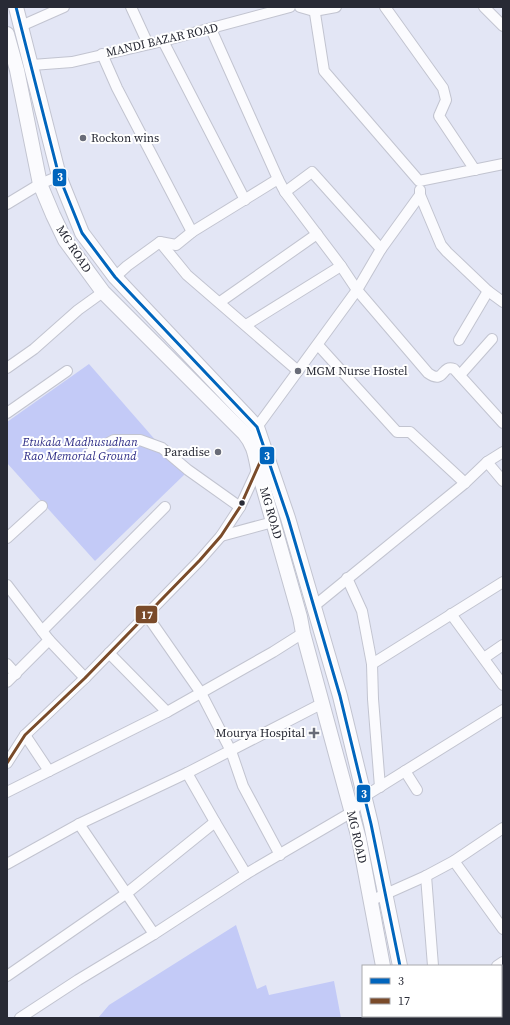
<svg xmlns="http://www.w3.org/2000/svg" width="510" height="1025" font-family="'Source Serif 4',serif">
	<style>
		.green { fill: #c3caf7 }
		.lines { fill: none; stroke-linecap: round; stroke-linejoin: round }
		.street-casing { stroke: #c2c4d0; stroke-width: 12 }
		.secondary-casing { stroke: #c2c4d0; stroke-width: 16 }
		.street { stroke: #fbfbfe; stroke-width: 10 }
		.secondary { stroke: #fbfbfe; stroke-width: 14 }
		.bus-1-casing { stroke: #fff; stroke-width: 6 }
		.bus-2-casing { stroke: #fff; stroke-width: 6 }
		.bus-1 { stroke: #0065bd; stroke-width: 3 }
		.bus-2 { stroke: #7a4b2a; stroke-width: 3 }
		.poi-dot { fill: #696c78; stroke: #fff; stroke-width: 1.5 }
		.bus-dot { fill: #282a35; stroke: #fff; stroke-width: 1.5 }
		.labels { text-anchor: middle; stroke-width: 4; stroke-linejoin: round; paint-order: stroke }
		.street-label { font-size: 12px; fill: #282a35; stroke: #fff }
		.poi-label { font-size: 12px; fill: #282a35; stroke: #fff; text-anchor: start }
		.park-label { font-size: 12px; font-style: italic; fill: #2e2d86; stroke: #fff }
		.line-badge { stroke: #fff; stroke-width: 1.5 }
		.badge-label { font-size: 11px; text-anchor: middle; font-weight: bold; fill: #fff }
	</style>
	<rect width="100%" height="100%" fill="#e3e6f5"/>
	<g class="green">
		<path d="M89,364L185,474L95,561L7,463V422Z"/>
		<path d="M236,925L257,989L266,985L269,995L334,981L341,1018H98L109,1005Z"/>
	</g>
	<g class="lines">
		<g class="street-casing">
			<g id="street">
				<path d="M131,7L148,44"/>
				<path d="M300,7L314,11L336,7"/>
				<path d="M314,7L324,71L419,181L503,164"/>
				<path d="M385,7L443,88L446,100L439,116L475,170"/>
				<path d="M484,7L503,26"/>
				<path d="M21,26L64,7"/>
				<path d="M211,29L278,179L285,192L341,266L246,325"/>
				<path d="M163,41L245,200"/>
				<path d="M102,54L117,88L192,232"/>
				<path d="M32,65L72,62L163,41L290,7"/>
				<path d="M420,190V195L441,245L447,252L488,291L503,302"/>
				<path d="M285,192L312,172L381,249"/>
				<path d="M7,204L40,184L59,176"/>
				<path d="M160,242L187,275L298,371"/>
				<path d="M341,266L357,290L428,373C445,385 441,364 454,369L503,423"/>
				<path d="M115,277L127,266L160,242L176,245L192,232L278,179"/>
				<path d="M220,302L317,234"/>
				<path d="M459,340L488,291"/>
				<path d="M318,345L397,432H410L465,483"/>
				<path d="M7,368L34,349L78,310L103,292"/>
				<path d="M460,375L492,339"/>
				<path d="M7,413L67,371"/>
				<path d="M257,427L357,290L381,249L420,195"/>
				<path d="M90,453L114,440H140L162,448L188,470L240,507"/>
				<path d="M487,462L503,481"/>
				<path d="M221,536L273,522"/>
				<path d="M7,538L42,506"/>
				<path d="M347,578L362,611L372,664L373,699L380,787"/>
				<path d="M7,585L49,640L85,678"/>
				<path d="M313,607L465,483L487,462L503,452"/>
				<path d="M146,614L201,693L231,751L243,786L280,855"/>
				<path d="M451,614L503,685"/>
				<path d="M42,631L165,507"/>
				<path d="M109,653L167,712"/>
				<path d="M484,658L503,645"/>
				<path d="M7,664L16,674"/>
				<path d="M372,664L503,582"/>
				<path d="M7,682L49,640"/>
				<path d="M25,735L49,771"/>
				<path d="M7,763L25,735L85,678L200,560L221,536L240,507L259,466"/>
				<path d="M405,771L417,790"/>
				<path d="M7,792L167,712L273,652L303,633"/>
				<path d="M215,822L246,874"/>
				<path d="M79,824L154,934"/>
				<path d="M454,861L503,929"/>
				<path d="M7,864L79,824L187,773L323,703"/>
				<path d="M426,876L433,966"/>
				<path d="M370,901L426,876L454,861L503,828"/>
				<path d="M497,966L503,962"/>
				<path d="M7,976L127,893L215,822L187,773"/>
				<path d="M438,1016V1018"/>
				<path d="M20,1018L78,980L154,934L246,874L352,812L365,796L503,710"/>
			</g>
		</g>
		<g class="secondary-casing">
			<g id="secondary">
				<path d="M16,7L59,176L82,233L115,277L257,427L288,518L340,696L371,824L400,966"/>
				<path d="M7,34L17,70L40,184L53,215L65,240L103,292L244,433C254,445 255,454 258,469L300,617L303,633L359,839L383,966"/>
				<path d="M393,1016V1018"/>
				<path d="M409,1016L410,1018"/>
			</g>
		</g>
		<use href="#street" class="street"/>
		<use href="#secondary" class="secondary"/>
		<g class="bus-1-casing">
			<path id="bus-1" d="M16,7L59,176L82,233L115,277L257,427L288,518L340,696L371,824L400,966"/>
		</g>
		<g class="bus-2-casing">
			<path id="bus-2" d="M7,763L25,735L85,678L200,560L221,536L240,507L265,451"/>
		</g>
		<use href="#bus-1" class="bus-1"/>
		<use href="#bus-2" class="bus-2"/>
	</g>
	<g class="poi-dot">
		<circle cx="83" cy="138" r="4"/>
		<circle cx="298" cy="371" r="4"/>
		<circle cx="218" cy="452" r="4"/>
		<path d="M312 727h4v4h4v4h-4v4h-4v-4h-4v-4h4z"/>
	</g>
	<circle class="bus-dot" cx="242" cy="503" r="3.5"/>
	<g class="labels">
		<g class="street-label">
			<text transform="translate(162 40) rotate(-13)" y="4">MANDI BAZAR ROAD</text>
			<text transform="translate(74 249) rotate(57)" y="4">MG ROAD</text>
			<text transform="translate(271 513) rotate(74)" y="4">MG ROAD</text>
			<text transform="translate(357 837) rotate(77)" y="4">MG ROAD</text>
		</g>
		<g class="poi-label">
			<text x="91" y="142">Rockon wins</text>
			<text x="306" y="375">MGM Nurse Hostel</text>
			<text x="210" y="456" text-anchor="end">Paradise</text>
			<text x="305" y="737" text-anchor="end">Mourya Hospital</text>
		</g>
		<g class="park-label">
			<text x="80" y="446">Etukala Madhusudhan<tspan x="80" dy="14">Rao Memorial Ground</tspan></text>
		</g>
	</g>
	<g class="line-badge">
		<rect x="52" y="168" width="15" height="19" rx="4" fill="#0065bd"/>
		<rect x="259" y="446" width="16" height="19" rx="4" fill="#0065bd"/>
		<rect x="135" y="605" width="23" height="19" rx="4" fill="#7a4b2a"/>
		<rect x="356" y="784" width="15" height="19" rx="4" fill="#0065bd"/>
	</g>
	<g class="badge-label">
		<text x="60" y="181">3</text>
		<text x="267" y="460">3</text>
		<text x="147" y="619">17</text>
		<text x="364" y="798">3</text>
	</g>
	<rect width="510" height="1025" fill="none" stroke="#282a35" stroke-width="16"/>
	<rect x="362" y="965" width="140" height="52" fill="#ffffff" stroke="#a9aaae"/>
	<rect x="370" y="978" width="20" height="6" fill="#0065bd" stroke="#a9aaae"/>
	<text x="398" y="985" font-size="12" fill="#282a35">3</text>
	<rect x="370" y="998" width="20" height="6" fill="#7a4b2a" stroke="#a9aaae"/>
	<text x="398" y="1005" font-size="12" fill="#282a35">17</text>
</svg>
